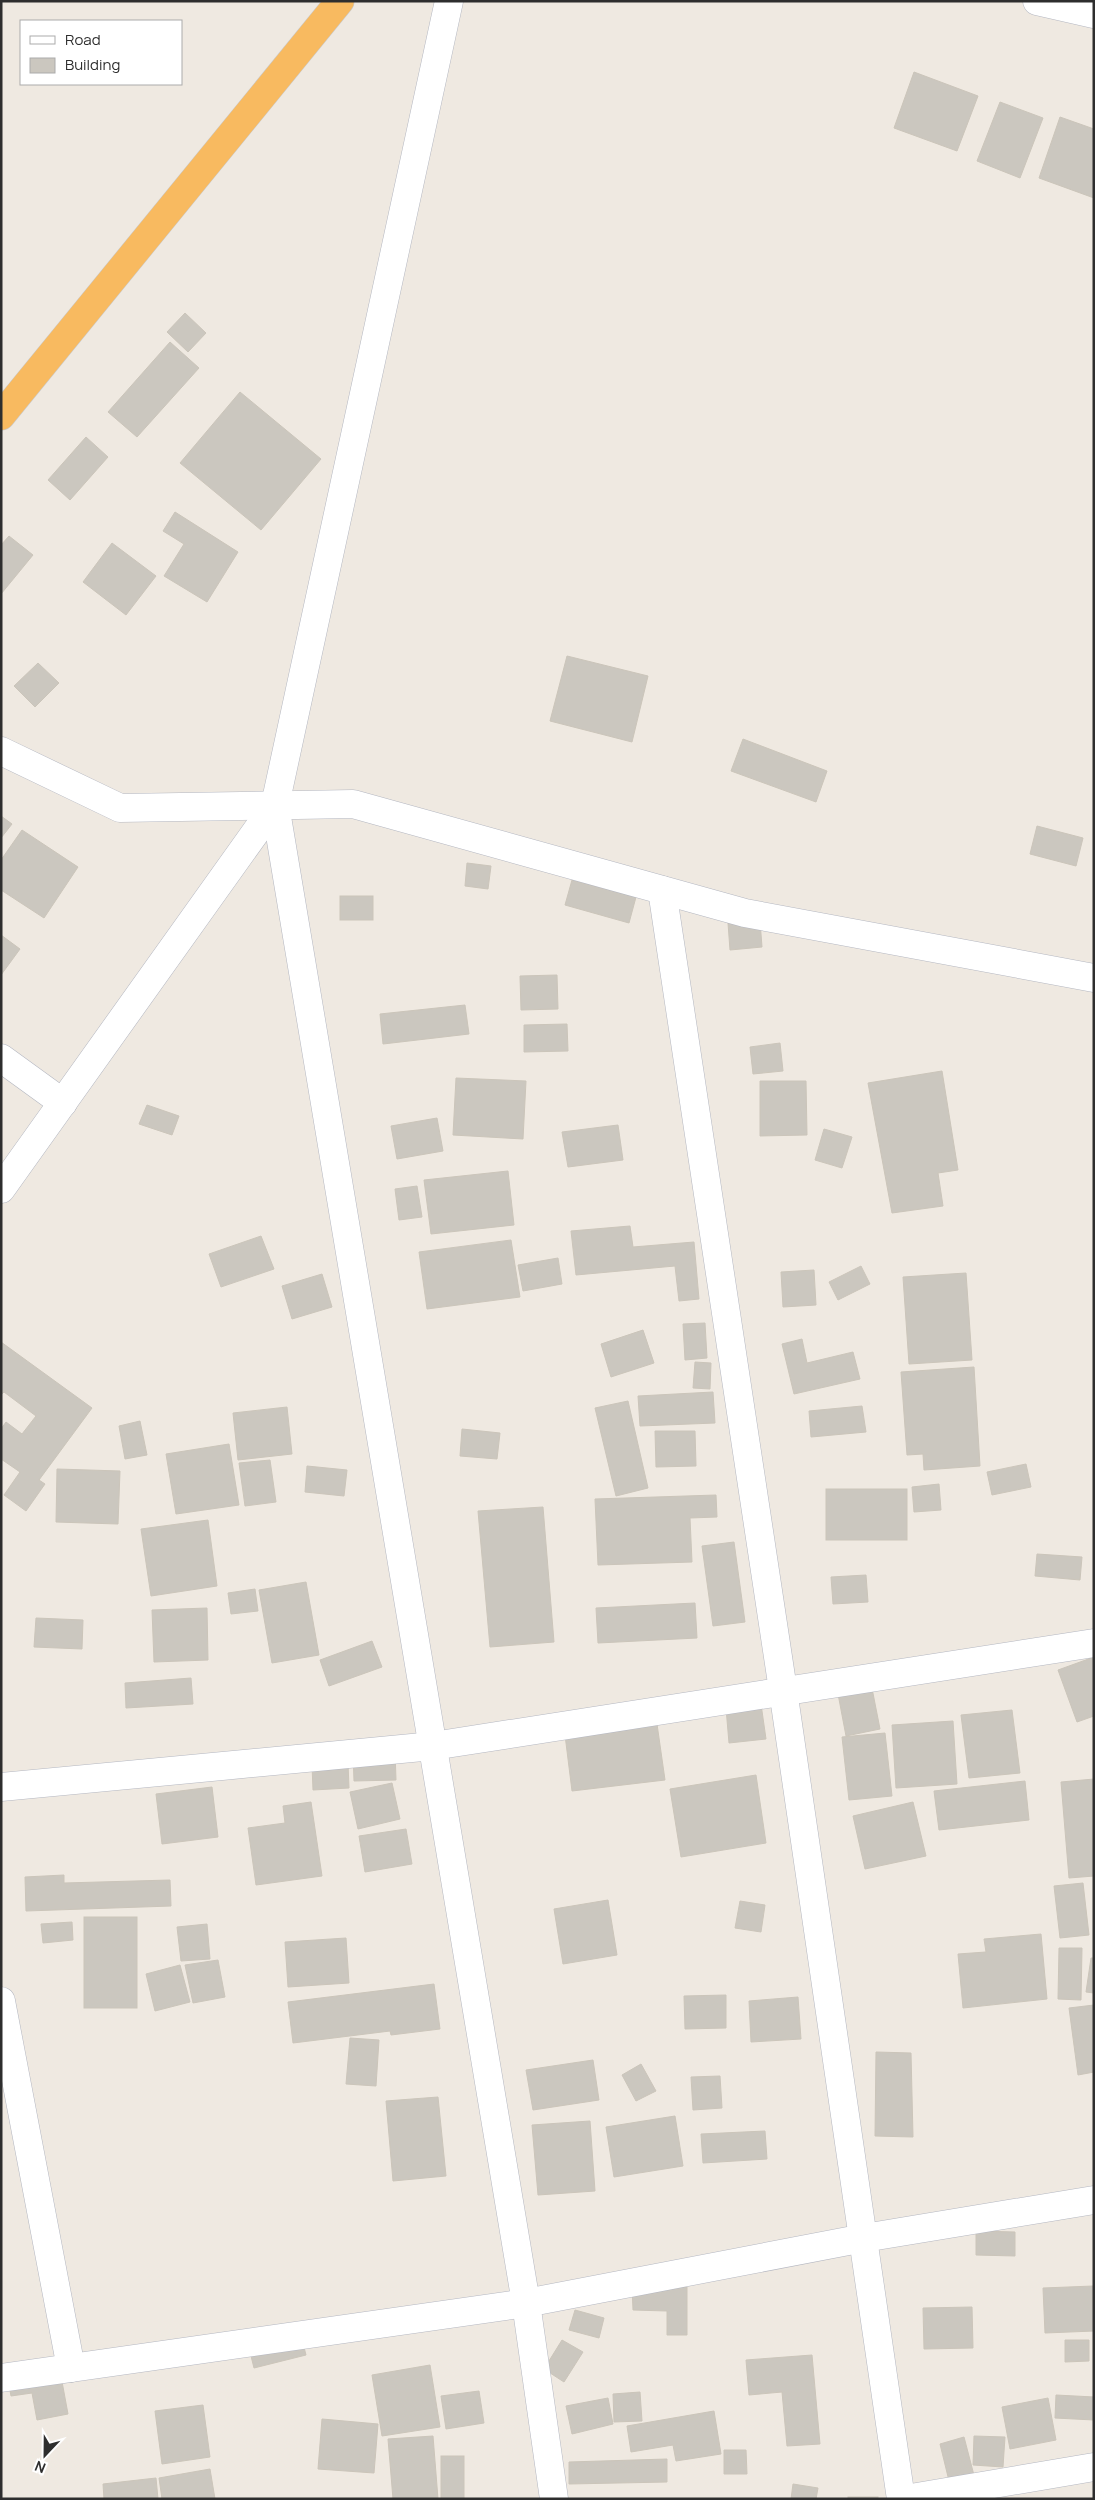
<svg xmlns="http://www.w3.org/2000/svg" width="1095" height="2500" font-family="Manrope,sans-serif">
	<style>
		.building { fill: #cbc7bf; stroke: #cbc5ba }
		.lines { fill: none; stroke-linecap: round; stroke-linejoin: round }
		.minor-casing { stroke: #b4b7c1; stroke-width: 29 }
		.trunk-casing { stroke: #c9c9c9; stroke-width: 29 }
		.minor { stroke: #fff; stroke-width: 28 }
		.trunk { stroke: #f8ba60; stroke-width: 28 }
	</style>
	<rect width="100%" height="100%" fill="#efe9e1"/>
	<g class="building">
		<path d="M914,72L978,96L957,151L894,128Z"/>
		<path d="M1000,102L1043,118L1020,178L977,161Z"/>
		<path d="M1060,117L1094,129V198L1039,178Z"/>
		<path d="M185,313L206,333L188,352L167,332Z"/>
		<path d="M170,342L199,368L137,437L108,412Z"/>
		<path d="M240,392L321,459L261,530L180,463Z"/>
		<path d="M86,437L108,457L70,500L48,480Z"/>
		<path d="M175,512L238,552L207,602L164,576L184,544L163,531Z"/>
		<path d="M9,536L33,555L1,594V545Z"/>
		<path d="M112,543L156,576L126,615L83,582Z"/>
		<path d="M567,656L648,676L632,742L550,721Z"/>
		<path d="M38,663L59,683L35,707L14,686Z"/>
		<path d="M743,739L827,771L816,802L731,771Z"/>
		<path d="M1,816L12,824L1,838Z"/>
		<path d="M1037,826L1083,838L1076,866L1030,854Z"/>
		<path d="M22,830L78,867L44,918L1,890V860Z"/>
		<path d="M467,863L491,866L488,889L465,886Z"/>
		<path d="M572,880L636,897L629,923L565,905Z"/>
		<rect x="340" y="896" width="33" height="24"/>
		<path d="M760,921L762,947L730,950L728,923Z"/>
		<path d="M1,935L20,949L1,975Z"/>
		<path d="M557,975L558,1009L521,1010L520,976Z"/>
		<path d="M465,1005L469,1034L383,1044L380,1014Z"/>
		<path d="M567,1024L568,1051L524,1052V1025Z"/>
		<path d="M780,1043L783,1071L753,1074L750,1047Z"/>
		<path d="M942,1071L958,1170L938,1173L943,1206L892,1213L868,1083Z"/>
		<path d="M456,1078L526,1081L523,1139L453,1135Z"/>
		<path d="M760,1081H806L807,1135L760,1136Z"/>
		<path d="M147,1105L179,1116L172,1135L139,1124Z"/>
		<path d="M437,1118L443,1151L397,1159L391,1126Z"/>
		<path d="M618,1125L623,1160L568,1167L562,1132Z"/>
		<path d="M824,1129L852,1137L842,1168L815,1160Z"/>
		<path d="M508,1171L514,1225L431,1234L424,1180Z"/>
		<path d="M417,1186L422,1217L399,1220L395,1189Z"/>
		<path d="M630,1226L633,1247L694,1242L699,1299L679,1301L675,1266L576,1275L571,1231Z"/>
		<path d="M261,1236L274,1269L221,1287L209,1254Z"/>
		<path d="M511,1240L520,1297L427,1309L419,1252Z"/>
		<path d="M558,1258L562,1284L523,1291L518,1265Z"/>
		<path d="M861,1266L870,1284L838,1300L829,1282Z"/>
		<path d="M814,1270L816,1305L783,1307L781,1272Z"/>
		<path d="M966,1273L972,1360L909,1364L903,1277Z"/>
		<path d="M322,1274L332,1307L292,1319L282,1286Z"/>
		<path d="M705,1323L707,1358L685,1360L683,1324Z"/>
		<path d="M643,1330L654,1363L611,1377L601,1344Z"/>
		<path d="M802,1339L807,1363L853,1352L860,1379L794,1394L782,1344Z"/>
		<path d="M1,1342L92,1408L39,1480L45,1484L26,1511L4,1495L20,1472L1,1459V1429L6,1422L22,1434L36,1416L4,1392L1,1395Z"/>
		<path d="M695,1362L711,1363L710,1389L693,1388Z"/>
		<path d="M974,1367L980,1466L924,1470L923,1454L907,1455L901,1372Z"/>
		<path d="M713,1392L715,1423L640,1426L638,1396Z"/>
		<path d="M628,1401L648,1488L616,1496L595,1408Z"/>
		<path d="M862,1406L866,1432L811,1437L809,1411Z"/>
		<path d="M287,1407L292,1454L238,1460L233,1413Z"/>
		<path d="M140,1421L147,1455L125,1459L119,1426Z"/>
		<path d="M462,1429L500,1433L497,1459L460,1456Z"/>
		<path d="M655,1431H695L696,1466L656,1467Z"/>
		<path d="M229,1444L239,1505L176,1514L166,1454Z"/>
		<path d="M270,1460L276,1502L245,1506L239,1463Z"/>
		<path d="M1026,1464L1031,1487L992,1495L987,1472Z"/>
		<path d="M307,1466L347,1470L344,1496L305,1492Z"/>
		<path d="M57,1469L120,1471L118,1524L56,1522Z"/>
		<path d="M939,1484L941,1510L914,1512L912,1487Z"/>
		<rect x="826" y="1489" width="81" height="51"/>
		<path d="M716,1495L717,1517L690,1518L692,1562L598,1565L595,1499Z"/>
		<path d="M543,1507L554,1642L490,1647L478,1511Z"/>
		<path d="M208,1520L217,1586L151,1596L141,1529Z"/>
		<path d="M734,1542L745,1622L713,1626L702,1546Z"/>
		<path d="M1037,1554L1082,1557L1080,1580L1035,1576Z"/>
		<path d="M866,1575L868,1602L833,1604L831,1577Z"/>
		<path d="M306,1582L319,1655L272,1663L259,1590Z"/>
		<path d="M255,1589L258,1611L231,1614L228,1593Z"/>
		<path d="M695,1603L697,1638L598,1643L596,1608Z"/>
		<path d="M207,1608L208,1660L154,1662L152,1610Z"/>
		<path d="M36,1618L83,1620L82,1649L34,1647Z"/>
		<path d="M372,1641L382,1667L329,1686L320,1660Z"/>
		<path d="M1094,1657V1716L1077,1722L1058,1670Z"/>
		<path d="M869,1673L880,1729L846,1736L835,1678Z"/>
		<path d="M191,1678L193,1704L126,1708L125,1683Z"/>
		<path d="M761,1704L766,1739L729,1743L726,1708Z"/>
		<path d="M1012,1710L1020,1773L969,1778L961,1715Z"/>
		<path d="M953,1721L957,1784L896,1788L892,1725Z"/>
		<path d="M657,1724L665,1780L572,1791L565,1735Z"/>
		<path d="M885,1733L892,1796L849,1800L842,1737Z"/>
		<path d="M395,1751L396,1780L354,1781L353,1753Z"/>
		<path d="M348,1763L349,1788L313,1790L312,1765Z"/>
		<path d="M756,1775L766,1843L681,1857L670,1789Z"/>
		<path d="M1094,1779V1876L1069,1878L1061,1782Z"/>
		<path d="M1025,1781L1029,1820L939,1830L934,1791Z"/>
		<path d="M392,1783L400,1819L358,1829L350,1792Z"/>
		<path d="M212,1787L218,1837L162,1844L156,1794Z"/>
		<path d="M311,1802L322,1876L256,1885L248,1828L285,1823L283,1806Z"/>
		<path d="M913,1802L926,1856L865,1869L853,1816Z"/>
		<path d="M406,1829L412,1864L365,1872L359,1836Z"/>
		<path d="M64,1875V1883L170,1880L171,1906L26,1911L25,1877Z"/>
		<path d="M1083,1883L1089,1935L1060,1938L1054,1886Z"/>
		<path d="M608,1900L617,1955L563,1964L554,1909Z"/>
		<path d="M740,1901L765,1905L761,1932L735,1928Z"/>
		<rect x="84" y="1917" width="53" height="91"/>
		<path d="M72,1922L73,1940L43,1943L41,1924Z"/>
		<path d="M207,1924L210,1959L181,1961L177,1927Z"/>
		<path d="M1041,1934L1047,1999L963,2008L958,1954L986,1952L984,1939Z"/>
		<path d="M346,1938L349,1983L288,1987L285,1942Z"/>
		<path d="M1059,1948H1082L1081,2000L1058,1999Z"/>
		<path d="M1091,1958H1094V1993L1086,1992Z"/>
		<path d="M218,1960L225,1997L193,2003L185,1965Z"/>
		<path d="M180,1965L190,2002L155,2011L146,1974Z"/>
		<path d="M434,1984L440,2029L391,2035L390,2031L293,2043L288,2002Z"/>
		<path d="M726,1995V2028L685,2029L684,1996Z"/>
		<path d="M798,1997L801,2039L751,2042L749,2001Z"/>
		<path d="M1094,2005V2072L1078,2075L1069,2008Z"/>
		<path d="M350,2038L379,2040L376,2086L346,2084Z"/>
		<path d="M876,2052L911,2053L913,2137L875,2136Z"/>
		<path d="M593,2060L599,2100L533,2110L526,2070Z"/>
		<path d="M641,2064L656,2091L636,2101L622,2075Z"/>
		<path d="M720,2076L722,2108L693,2110L691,2077Z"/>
		<path d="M438,2097L446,2176L393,2181L386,2101Z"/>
		<path d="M675,2116L683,2166L614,2177L606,2127Z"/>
		<path d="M590,2121L595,2191L538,2195L532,2125Z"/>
		<path d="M765,2131L767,2159L703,2163L701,2134Z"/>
		<path d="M976,2231L1015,2232V2256L976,2255Z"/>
		<path d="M632,2286L687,2287V2335H667V2311L633,2310Z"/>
		<path d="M1093,2286L1094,2331L1045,2333L1043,2288Z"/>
		<path d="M972,2307L973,2348L924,2349L923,2308Z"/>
		<path d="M575,2310L604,2318L599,2338L569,2330Z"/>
		<path d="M300,2332L306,2355L254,2368L248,2344Z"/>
		<path d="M562,2340L583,2352L564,2382L544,2369Z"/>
		<path d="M1065,2340H1089V2361L1065,2362Z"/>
		<path d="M812,2355L820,2444L787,2446L782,2392L749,2395L746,2360Z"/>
		<path d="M58,2360L68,2414L37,2420L32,2393L11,2396L6,2369Z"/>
		<path d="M430,2365L440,2427L382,2436L372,2375Z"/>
		<path d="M479,2391L484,2423L446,2429L441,2396Z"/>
		<path d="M640,2392L642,2421L614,2422L613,2394Z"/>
		<path d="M1056,2395L1094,2397V2420L1055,2418Z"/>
		<path d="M608,2398L613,2424L572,2434L566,2406Z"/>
		<path d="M1048,2398L1056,2440L1010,2449L1002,2407Z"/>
		<path d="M203,2405L210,2457L162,2464L155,2411Z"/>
		<path d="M714,2411L721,2454L676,2461L673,2445L631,2452L627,2426Z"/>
		<path d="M322,2419L378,2424L374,2473L318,2469Z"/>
		<path d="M433,2436L438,2499H393L388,2439Z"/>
		<path d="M974,2436L1005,2437L1003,2467L973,2465Z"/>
		<path d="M964,2437L976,2483L951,2489L940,2444Z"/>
		<path d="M724,2450H746L747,2474H724Z"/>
		<rect x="441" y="2456" width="23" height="43"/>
		<path d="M667,2459V2482L569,2484V2462Z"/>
		<path d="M210,2469L215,2499H162L159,2478Z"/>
		<path d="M156,2478L158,2499H104L103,2484Z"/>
		<path d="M793,2484L818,2488L816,2499H791Z"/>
		<rect x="848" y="2497" width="30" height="2"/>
	</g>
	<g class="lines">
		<g class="minor-casing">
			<g id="minor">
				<path d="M449,1L275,805L526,2303L554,2499"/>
				<path d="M1037,1L1094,14"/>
				<path d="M1,751L120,808L353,804L745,913L1094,978"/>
				<path d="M662,890L783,1690L901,2499"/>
				<path d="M1,1058L63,1103"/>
				<path d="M1,1189L275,805"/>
				<path d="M1,1787L433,1746L1094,1643"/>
				<path d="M1,2001L71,2368"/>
				<path d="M1,2378L526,2303L864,2238L1094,2200"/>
				<path d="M905,2499L1094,2467"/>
			</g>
		</g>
		<g class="trunk-casing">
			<path id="trunk" d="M1,416L340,1"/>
		</g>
		<use href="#minor" class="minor"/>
		<use href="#trunk" class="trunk"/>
	</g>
	<rect width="1095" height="2500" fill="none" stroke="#2e2e2e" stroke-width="5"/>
	<rect x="20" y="20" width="162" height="65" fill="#ffffff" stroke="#ababab"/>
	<rect x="30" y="36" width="25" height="8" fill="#ffffff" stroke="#ababab"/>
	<text x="65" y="45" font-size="15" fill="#2e2e2e">Road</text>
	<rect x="30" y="58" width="25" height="15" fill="#cbc7bf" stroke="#ababab"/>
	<text x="65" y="70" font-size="15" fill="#2e2e2e">Building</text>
	<g transform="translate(45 2455) rotate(202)" stroke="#ffffff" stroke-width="4" paint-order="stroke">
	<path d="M0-4L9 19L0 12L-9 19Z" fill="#2e2e2e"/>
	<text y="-8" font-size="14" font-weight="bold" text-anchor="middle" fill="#2e2e2e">N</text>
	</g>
</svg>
